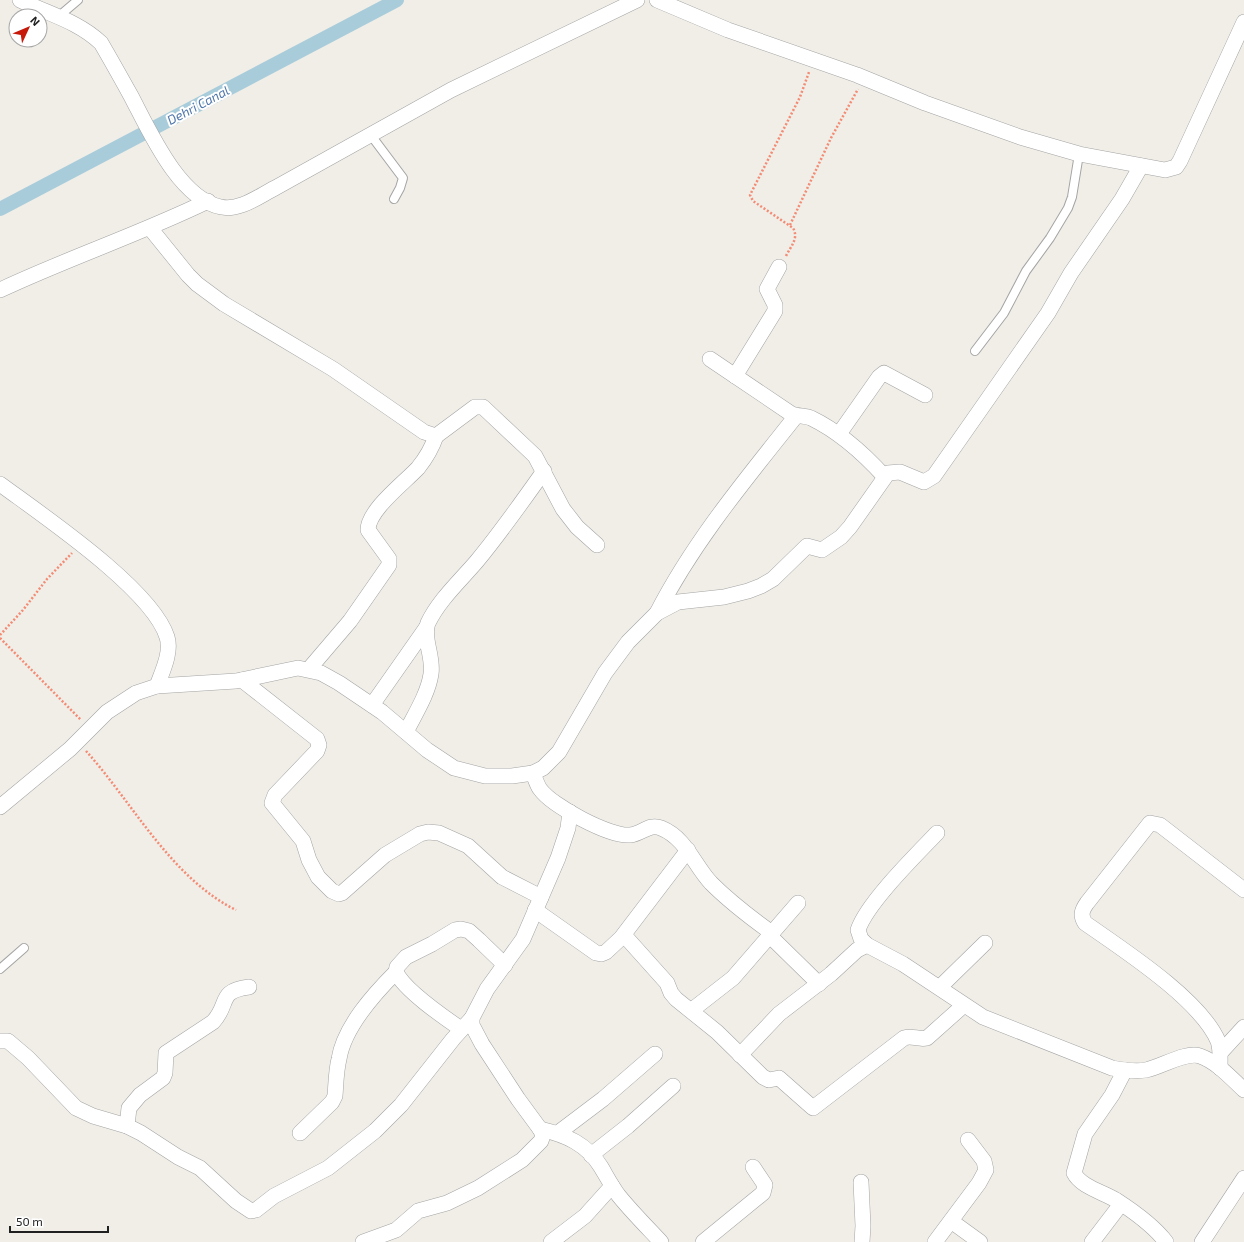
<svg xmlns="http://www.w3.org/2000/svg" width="1244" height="1242" font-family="'Exo 2',sans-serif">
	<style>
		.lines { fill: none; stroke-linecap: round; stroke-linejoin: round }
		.canal { stroke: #a9ccdb; stroke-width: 14 }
		.service-casing { stroke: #a4a4a4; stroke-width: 10 }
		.minor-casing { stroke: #a4a4a4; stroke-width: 16 }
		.path { stroke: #f38b75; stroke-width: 2.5; stroke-dasharray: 2 2; stroke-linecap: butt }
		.service { stroke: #fff; stroke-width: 8 }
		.minor { stroke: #fff; stroke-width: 15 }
		.labels { text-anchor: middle; stroke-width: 4; stroke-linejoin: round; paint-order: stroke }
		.water-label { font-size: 13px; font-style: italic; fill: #5077ab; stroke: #fff }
	</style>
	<rect width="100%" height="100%" fill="#f0eee7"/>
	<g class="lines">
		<path class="canal" d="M0,209L397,0"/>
		<g class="service-casing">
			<g id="service">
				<path d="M58,17L78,0"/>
				<path d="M370,134L403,178L400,188L394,199"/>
				<path d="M975,351L1004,313L1026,271L1050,238L1068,208L1072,197L1079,154"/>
				<path d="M0,969L24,948"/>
			</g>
		</g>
		<g class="minor-casing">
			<g id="minor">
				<path d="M20,0C48,14 78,21 101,43C111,60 121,78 131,96C149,130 179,199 221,207C240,211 259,196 275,188L451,90L637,0"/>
				<path d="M657,0L728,30L857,75L925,103L1020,137L1079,154L1165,170L1176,167L1180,161L1244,22"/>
				<path d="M150,228L188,275L197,284L224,304L333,369L424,432L436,436L475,407H483L535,456L563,509L577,527L597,545"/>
				<path d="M0,290C68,258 140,234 208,201"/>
				<path d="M710,359L790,413C797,417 804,415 811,418C840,432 863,453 884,476"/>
				<path d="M735,376L775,311V305L767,289L779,267"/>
				<path d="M839,434L879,377L884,373L925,395"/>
				<path d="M0,484C42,515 152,589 167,637C172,652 162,672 157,686"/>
				<path d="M657,613C694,541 746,479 796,416"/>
				<path d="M309,669L350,621L389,565V559L368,530C368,510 404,483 418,468C426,458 432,448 436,436"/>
				<path d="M242,680L317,739L319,745L317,751L275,795L272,803L303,841L309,860L318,877L332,891L339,894L342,893L385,855L420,834L428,832L439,833L468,846L502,877L541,897"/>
				<path d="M372,705L426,628"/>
				<path d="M406,732C415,714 428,694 431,674C434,657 422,637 428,623C439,600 460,581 477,561C501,532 522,502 544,471"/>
				<path d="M533,773C535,778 537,785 540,789C552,806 610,837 630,835C642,834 649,823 661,828C686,838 694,865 711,883C730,902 751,918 772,933"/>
				<path d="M0,807L70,749L107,712L136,693L157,686L236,681L298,668L321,673L339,683L382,712L427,750L454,768L485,776H512L533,773L543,768L559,752L605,673L628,642L657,613L678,602L724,597L748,591L761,586L773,579L807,546L822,550L841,537L850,527L888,473L900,472L924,482L934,476L1048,313L1071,273L1122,199L1141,166"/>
				<path d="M535,910L596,953L601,954L606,952L621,938L688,850"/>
				<path d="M624,935L667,983L671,993L676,999L717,1032L763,1077L769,1080L779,1078L813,1108L904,1038C912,1035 918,1040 927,1038L964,1005"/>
				<path d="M770,936L819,984"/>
				<path d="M867,945L861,939L858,930C867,903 916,855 937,833"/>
				<path d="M940,987L985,943"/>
				<path d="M692,1010L733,978L798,903"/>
				<path d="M461,1029C445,1018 404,990 396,972L397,967L406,957L432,944L455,930L461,929L469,931L479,940L505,965"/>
				<path d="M0,1041H8L28,1058L76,1108L93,1116L127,1126L141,1133L178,1157L200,1168L236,1201L251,1211L256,1210L274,1196L328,1168L375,1131L401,1105L453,1039L472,1018"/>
				<path d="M1221,1052L1244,1027"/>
				<path d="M740,1055L779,1014L831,974L857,950L867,945L903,964L983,1017L1112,1068C1123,1070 1135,1072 1146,1070C1161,1067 1186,1051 1200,1056C1217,1062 1231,1078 1244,1090"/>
				<path d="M1220,1068C1220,1059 1221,1050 1218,1041C1200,999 1122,949 1085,923C1080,915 1082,910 1087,903L1150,823L1160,825L1244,890"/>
				<path d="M1125,1070L1112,1095L1085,1134L1074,1173C1081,1187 1103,1192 1116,1200C1133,1211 1154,1226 1166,1242"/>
				<path d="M127,1126L129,1108L140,1095L163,1078L165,1073L166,1053L213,1022C230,1004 217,991 249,987"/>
				<path d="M540,1129C566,1135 587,1144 601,1167C607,1177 612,1187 619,1196C632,1212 647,1227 661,1242"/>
				<path d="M300,1133L332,1102L335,1096C336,1084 336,1071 339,1059C344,1027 374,994 396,972"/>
				<path d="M558,1133L603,1099L655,1054"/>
				<path d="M591,1155L628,1126L673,1086"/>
				<path d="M861,1182L863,1226L862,1242"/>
				<path d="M951,1221L980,1242"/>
				<path d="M363,1242L396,1230L418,1211L447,1203L478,1188L522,1160L541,1141L543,1135L540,1129L518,1099L482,1044L472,1025V1018L487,989L523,939L558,858L568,828L570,812"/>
				<path d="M551,1242L585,1216L612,1186"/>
				<path d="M703,1242L763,1193L765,1185L753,1167"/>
				<path d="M935,1242L979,1183L986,1170L984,1161L968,1140"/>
				<path d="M1092,1242L1121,1204"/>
				<path d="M1202,1242L1244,1178"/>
			</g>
		</g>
		<g class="path">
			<path d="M790,225L831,138L858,89"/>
			<path d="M786,256C791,246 799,238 793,228L753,201L750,195L800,97L809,72"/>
			<path d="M0,635L23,610L47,579L72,553"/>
			<path d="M0,638L81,720"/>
			<path d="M86,751C133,803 171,878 236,910"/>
		</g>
		<use href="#service" class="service"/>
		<use href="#minor" class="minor"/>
	</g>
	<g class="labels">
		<g class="water-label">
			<text transform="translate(198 105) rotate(-28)" y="5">Dehri Canal</text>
		</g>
	</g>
	<g transform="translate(28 28) rotate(46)"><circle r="19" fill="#ffffff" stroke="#a6a6a6"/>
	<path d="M0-3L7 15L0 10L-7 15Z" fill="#c6190a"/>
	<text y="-6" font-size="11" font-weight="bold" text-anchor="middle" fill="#202020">N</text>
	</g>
	<path d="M10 1226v6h98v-6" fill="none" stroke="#202020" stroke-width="2"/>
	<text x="16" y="1226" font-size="12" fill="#202020" stroke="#ffffff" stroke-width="3" paint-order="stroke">50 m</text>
</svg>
